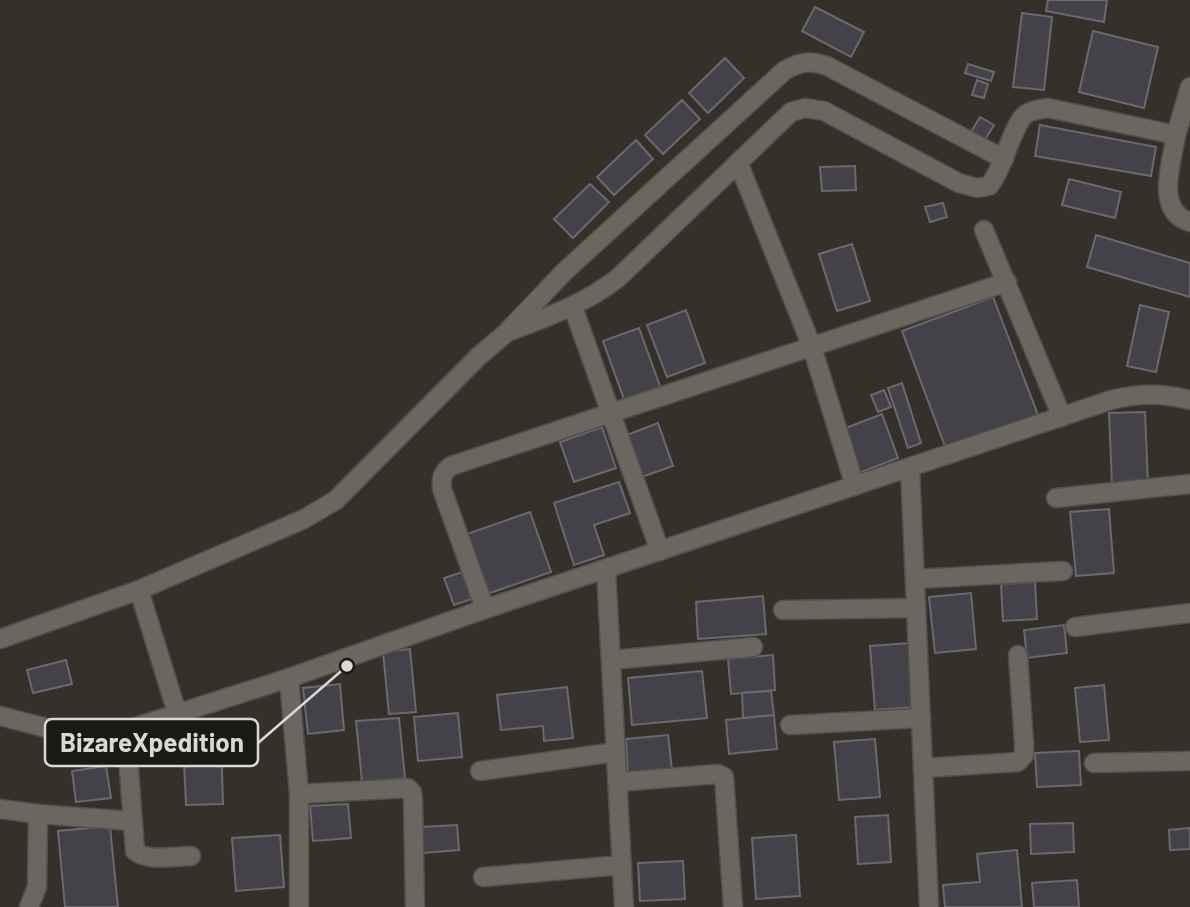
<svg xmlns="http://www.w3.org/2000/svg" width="1190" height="907" font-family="Barlow,sans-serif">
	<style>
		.building { fill: #454148; stroke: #6c686f; stroke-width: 2 }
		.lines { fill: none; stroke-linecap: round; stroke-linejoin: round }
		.minor-casing { stroke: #514f49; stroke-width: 21 }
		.minor { stroke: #6a6760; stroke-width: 18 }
		.leader { fill: none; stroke: #dbd9d5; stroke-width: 2.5 }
		.callout-dot { fill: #dbd9d5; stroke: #1b1916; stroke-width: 2.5 }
		.callout { fill: #1b1916; stroke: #dbd9d5; stroke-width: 2.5 }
		.callout-label { font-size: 26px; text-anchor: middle; font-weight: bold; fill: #dbd9d5 }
	</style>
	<rect width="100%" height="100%" fill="#34312b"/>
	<g class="building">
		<path d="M1048,0H1107L1104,22L1046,11Z"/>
		<path d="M815,7L864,32L851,57L802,31Z"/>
		<path d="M1022,13L1052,17L1044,90L1013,87Z"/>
		<path d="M1093,31L1158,47L1144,108L1079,92Z"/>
		<path d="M725,58L744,78L708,113L689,93Z"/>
		<path d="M968,64L994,72L991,81L965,73Z"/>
		<path d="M977,80L988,84L984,98L972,95Z"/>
		<path d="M682,100L700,119L663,154L645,135Z"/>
		<path d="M980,117L994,125L985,140L971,132Z"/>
		<path d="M1040,125L1156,147L1151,176L1035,156Z"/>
		<path d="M636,140L653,159L614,195L597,177Z"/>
		<path d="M855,166L856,190L822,191L820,167Z"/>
		<path d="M1069,179L1121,192L1115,218L1062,205Z"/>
		<path d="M590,184L609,202L573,238L554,219Z"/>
		<path d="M943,203L947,217L930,222L925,207Z"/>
		<path d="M1096,235L1190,263V297L1087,267Z"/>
		<path d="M852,244L870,301L837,311L819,254Z"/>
		<path d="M993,297L1038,415L946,449L902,331Z"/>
		<path d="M1140,305L1169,312L1156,372L1127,366Z"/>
		<path d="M686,310L705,363L667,377L647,325Z"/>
		<path d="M639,328L661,389L625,402L603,341Z"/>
		<path d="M902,383L921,443L908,448L888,388Z"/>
		<path d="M884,390L891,407L878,412L871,395Z"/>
		<path d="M1145,412L1148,484L1112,485L1109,413Z"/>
		<path d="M882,414L898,458L859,473L843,429Z"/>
		<path d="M658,423L673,466L639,478L624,436Z"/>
		<path d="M602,427L616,468L574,482L560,442Z"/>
		<path d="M619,482L630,513L594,525L604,555L574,565L554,503Z"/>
		<path d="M1109,509L1114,573L1076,576L1070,512Z"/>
		<path d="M530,512L551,572L487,594L467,534Z"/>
		<path d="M462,572L472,599L454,605L444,578Z"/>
		<path d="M1035,582L1037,619L1003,621L1001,584Z"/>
		<path d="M971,593L976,649L935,653L929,597Z"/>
		<path d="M763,596L766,634L698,639L696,602Z"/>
		<path d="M1064,625L1067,653L1027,658L1024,630Z"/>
		<path d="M910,643L916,707L875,710L870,646Z"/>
		<path d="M410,649L416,712L389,714L383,652Z"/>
		<path d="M773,655L775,690L731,694L728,659Z"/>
		<path d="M66,660L72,684L33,693L27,670Z"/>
		<path d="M702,671L707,718L632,725L628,678Z"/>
		<path d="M340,684L344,730L308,734L303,688Z"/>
		<path d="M1104,685L1109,740L1080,742L1075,688Z"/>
		<path d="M567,687L573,738L544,741L543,726L501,730L497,695Z"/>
		<path d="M771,691L774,715L743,718L742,693Z"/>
		<path d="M458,713L462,757L418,761L414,717Z"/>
		<path d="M774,715L777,749L729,754L726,720Z"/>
		<path d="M399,718L405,778L362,782L356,721Z"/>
		<path d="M668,735L672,770L628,774L626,739Z"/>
		<path d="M221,738L223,804L186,805L183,740Z"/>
		<path d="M875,739L880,797L839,800L834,742Z"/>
		<path d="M1079,751L1081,785L1037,787L1035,753Z"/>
		<path d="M106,766L111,798L76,802L72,771Z"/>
		<path d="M348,804L351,838L313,841L310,806Z"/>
		<path d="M888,815L891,862L858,864L855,817Z"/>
		<path d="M1073,823L1074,852L1031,854L1030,824Z"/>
		<path d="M457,825L459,850L423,853L421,827Z"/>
		<path d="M110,826L118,907H65L58,831Z"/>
		<path d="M1190,828V849L1170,850L1169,830Z"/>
		<path d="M280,835L284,887L236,891L232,838Z"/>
		<path d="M796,835L800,896L756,899L752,838Z"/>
		<path d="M1017,850L1022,907H945L943,885L980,882L977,854Z"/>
		<path d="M683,861L685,899L640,901L638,863Z"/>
		<path d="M1077,880L1079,907H1034L1032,883Z"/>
	</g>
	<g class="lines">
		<g class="minor-casing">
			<g id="minor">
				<path d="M1176,135C1172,162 1154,211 1190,222"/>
				<path d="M738,162L812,347L855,486"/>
				<path d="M984,230L1062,417"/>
				<path d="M573,307L660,551"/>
				<path d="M513,330C550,316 586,303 618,278L791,112L805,108L824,111L959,183L977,188L989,186C1004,168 1012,125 1026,114C1032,110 1040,109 1048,108L1176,135L1190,87"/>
				<path d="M910,468L929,907"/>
				<path d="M1056,498L1190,484"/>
				<path d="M606,569L624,907"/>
				<path d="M915,579L1063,571"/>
				<path d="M139,590L177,713"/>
				<path d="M485,609L442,489C441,478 442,473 451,466L1007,282"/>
				<path d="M783,610L916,608"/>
				<path d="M1075,627L1190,613"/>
				<path d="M0,639L139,590L304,519L336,500L479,356L506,333L564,272L784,71C799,62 809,60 827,66L1004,159"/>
				<path d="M611,660L753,647"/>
				<path d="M289,678L299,794V907"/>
				<path d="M0,716L70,734L90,735L126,730L289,678L485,609L1111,400C1139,393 1162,393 1190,400"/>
				<path d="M790,725L921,718"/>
				<path d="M126,730L135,851C148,862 174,856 191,856"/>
				<path d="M1094,763L1190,761"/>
				<path d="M923,768L1018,762L1024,755V743L1018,655"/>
				<path d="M480,771L616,752"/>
				<path d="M617,782L718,774L724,777L733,907"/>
				<path d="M299,794L408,788L412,792L413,800L415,907"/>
				<path d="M0,809L38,814L131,821"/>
				<path d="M483,877L622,865"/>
				<path d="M29,907L37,887L38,814"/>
			</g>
		</g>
		<use href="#minor" class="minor"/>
	</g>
	<path class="leader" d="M347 666L258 743"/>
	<circle class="callout-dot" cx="347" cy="666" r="7"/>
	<rect class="callout" x="45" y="719" width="213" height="47" rx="7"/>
	<g class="callout-label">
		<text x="152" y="752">BizareXpedition</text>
	</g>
</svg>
